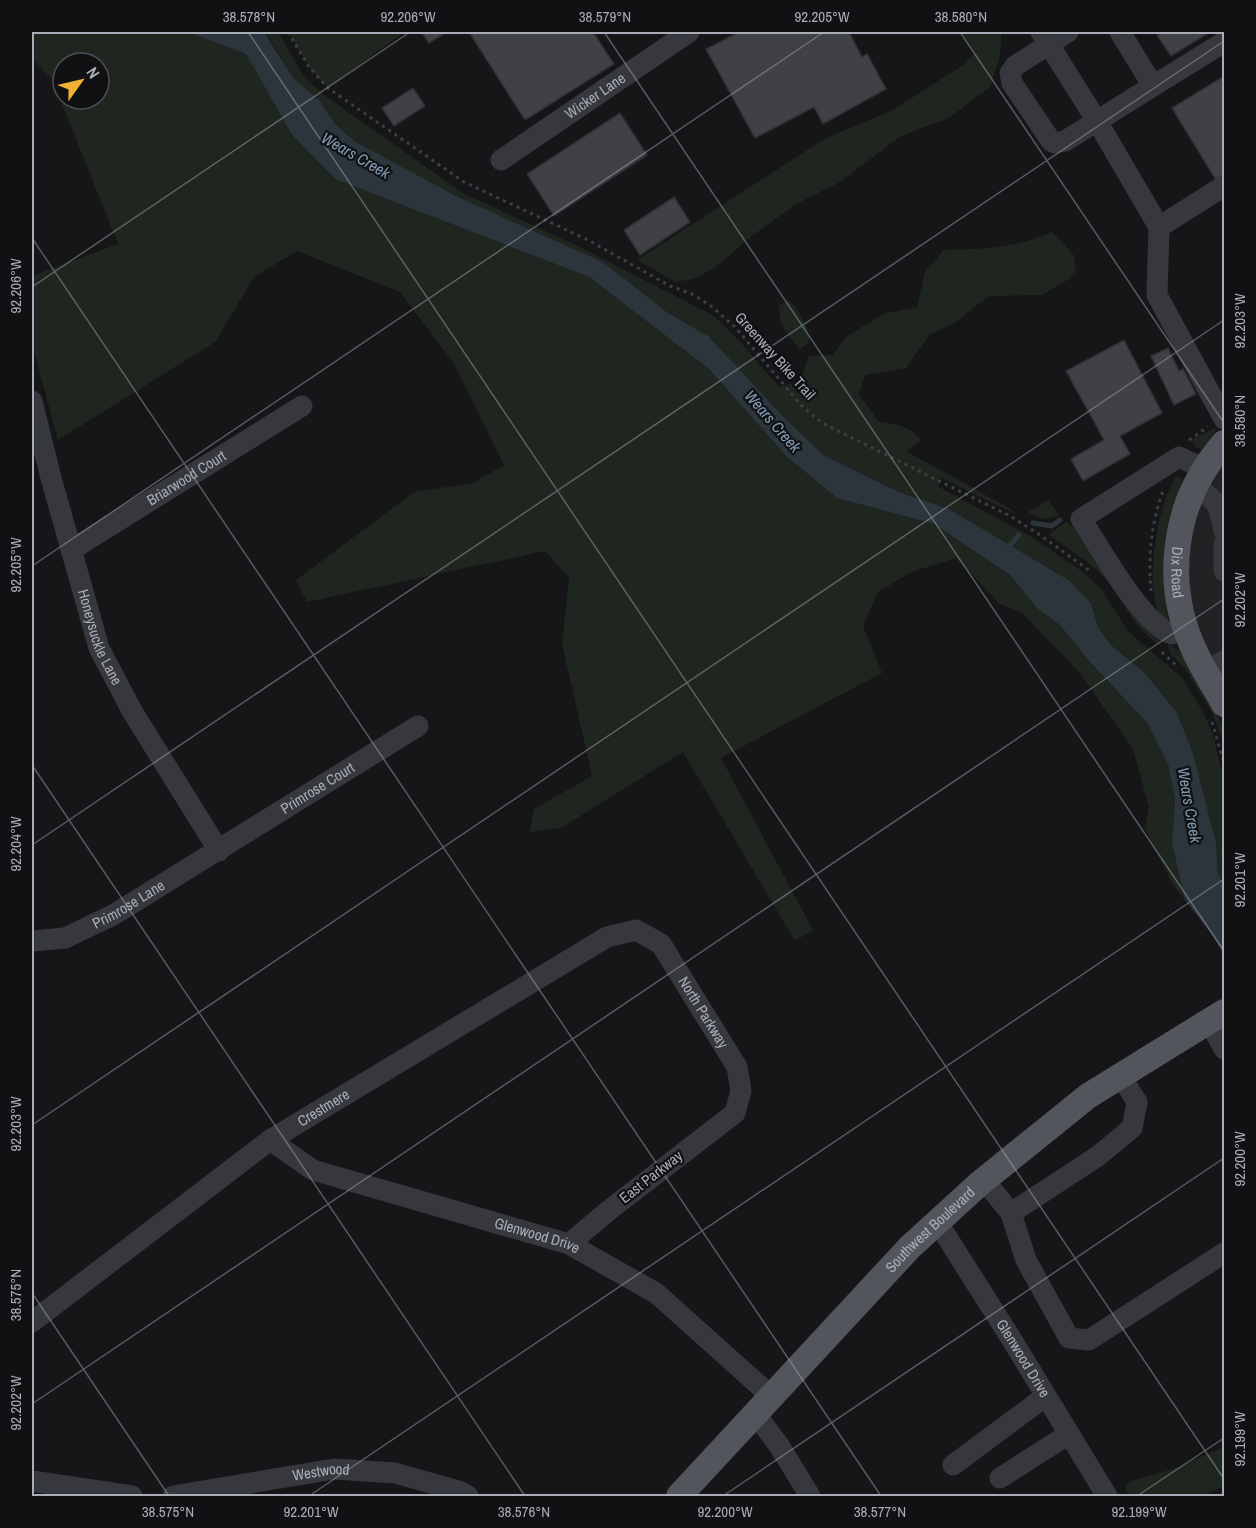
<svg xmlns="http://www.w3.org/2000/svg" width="1256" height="1528" font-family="'Archivo Narrow',sans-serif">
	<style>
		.built { fill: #222225 }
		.green { fill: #1e261f; fill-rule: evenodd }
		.water { fill: #2c353c }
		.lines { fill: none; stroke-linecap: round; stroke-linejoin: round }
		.stream { stroke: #2c353c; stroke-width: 5 }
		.building { fill: #404145; stroke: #303034; stroke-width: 1.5 }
		.path { stroke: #3d3f44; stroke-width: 3; stroke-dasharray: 3 4.5; stroke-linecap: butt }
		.minor { stroke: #37383d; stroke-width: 21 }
		.major { stroke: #53555c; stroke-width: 26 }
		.ticks { fill: none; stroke: #a8adb8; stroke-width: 1.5; stroke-opacity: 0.45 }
		.labels { text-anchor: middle; stroke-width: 4.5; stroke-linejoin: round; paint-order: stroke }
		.street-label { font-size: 15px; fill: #a8adb8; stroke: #111113 }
		.water-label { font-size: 16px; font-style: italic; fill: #7f9bb3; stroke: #111113 }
		.neatline { fill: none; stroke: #a8adb8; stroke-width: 2 }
		.ticks-label { font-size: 15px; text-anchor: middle; fill: #a8adb8 }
	</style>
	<rect width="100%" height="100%" fill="#161618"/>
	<path class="built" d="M1224,461V680L1206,647L1198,624L1192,605L1187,564L1194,524L1202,499Z"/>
	<g class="green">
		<path d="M32,32H188L246,54L292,135L335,179L589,277L709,369L787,457L837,498L934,524L1010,575L1038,608L1060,625L1089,661L1148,724L1168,764L1175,800L1172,843L1185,900L1173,885L1145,828L1149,807L1133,749L1079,672L1021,612L1000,604L956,558L911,572L877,593L863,626L882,673L721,758L813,930L795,941L683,752L561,828L530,832L534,809L592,776L562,643L569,578L545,551L307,602L296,580L414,492L473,483L504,465L453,362L400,292L297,251L254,277L215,342L58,440L32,344V276L118,244L52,79L32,59ZM63,63H99V99H63Z"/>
		<path d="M265,32H278L305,78L324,95L463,193L586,250L714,316L741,343L779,387L800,381L809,356L833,355L846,337L883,314L917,307L925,272L944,250C983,249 1015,248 1052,232L1073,254L1076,270L1069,279L1042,295L989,296L953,324L930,334L906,368L865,375L859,394L878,421C896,425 911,425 921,441L906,451L1011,509L1015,514L939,477V487L1032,537L1083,572L1101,589L1128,631L1183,679L1203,712L1212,732L1224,781V885L1218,874L1216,843L1193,753L1177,713L1146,674L1110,644L1098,627L1091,603L1070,581L949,509L899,492L823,455L778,411L706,335L668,313L603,262L458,197L354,141L335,124L320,101L294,79Z"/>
		<path d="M288,32H404L328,88L309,67Z"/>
		<path d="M962,32H1002L999,60L990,87L949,118L901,136L840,182L796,204L752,236L716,267L693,279L675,282L637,260L826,138L893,110L963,65L975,53Z"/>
		<path d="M789,300C800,313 809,325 809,342L800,349C787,335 779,326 779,306Z"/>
		<path d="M1215,428V434L1202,449L1197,448L1192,442L1193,439Z"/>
		<path d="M1177,476L1182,479C1181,489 1172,507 1169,519C1160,556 1162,581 1168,617L1167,621C1164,618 1160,615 1158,611C1145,583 1158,499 1177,476Z"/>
		<path d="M1048,500L1059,515C1047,522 1039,518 1028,512Z"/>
		<path d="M1066,522L1074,528L1105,574L1158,637L1161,646C1131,627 1126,602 1105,578C1089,561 1068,549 1049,535Z"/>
		<path d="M1168,644L1181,652L1224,728V744L1211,710L1184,667L1170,654Z"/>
		<path d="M1224,1447V1486L1201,1496H1130L1126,1491L1127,1484L1131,1481L1170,1470Z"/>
	</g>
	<path class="water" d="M188,32H264L294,79L320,101L335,124L354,141L458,197L603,262L668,313L708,336L778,411L823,455L899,492L949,509L1070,581L1091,603L1098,627L1110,644L1146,674L1177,713L1193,753L1216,843L1218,874L1224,885V955L1213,936L1185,900L1172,843L1175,800L1168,764L1148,724L1089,661L1060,625L1038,609L1010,575L934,524L837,498L787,457L709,369L589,277L335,179L292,135L246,54Z"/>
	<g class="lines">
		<g class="stream">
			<path d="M1033,523L1052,526L1060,520"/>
			<path d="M1006,550L1019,535"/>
		</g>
	</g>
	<g class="building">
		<path d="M421,32H447L429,43Z"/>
		<path d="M469,32H593L614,64L525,120Z"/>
		<path d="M739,32H849L862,57L867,54L886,89L823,124L814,107L755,138L706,49Z"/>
		<path d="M1163,32H1210L1171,56L1157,35Z"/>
		<path d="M1224,76V175L1216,180L1172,108Z"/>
		<path d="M413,88L425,106L394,126L382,108Z"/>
		<path d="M620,113L647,155L554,216L527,174Z"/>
		<path d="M674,197L690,222L640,255L624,230Z"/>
		<path d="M1124,340L1162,413L1120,436L1130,454L1083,481L1071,459L1104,440L1066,371Z"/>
		<path d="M1168,348L1179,371L1183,369L1196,394L1174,405L1151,356Z"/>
	</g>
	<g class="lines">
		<g class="path">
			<path d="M288,32L309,67L328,88L464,182L588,240L670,286L692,294L711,306L735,327L801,405L822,423L1010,516L1040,535L1090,571"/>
			<path d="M1189,440L1208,427"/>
			<path d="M1151,591C1148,557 1151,523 1163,491"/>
			<path d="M1162,652L1177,666"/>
			<path d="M1212,722L1224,763"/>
		</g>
		<g class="minor">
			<path d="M1041,32L1097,121L1159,227L1157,295L1224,419"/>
			<path d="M1068,32L1015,66L1010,73L1012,83L1051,141L1055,143L1065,141L1153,86"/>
			<path d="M1120,32L1153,86L1224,42"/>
			<path id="s1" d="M501,160L689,32"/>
			<path d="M1159,227L1224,186"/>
			<path id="s2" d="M32,401L51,478L99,648L132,711L219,851"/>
			<path d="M1194,487C1218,499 1219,506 1224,531"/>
			<path d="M1224,545V571"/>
			<path id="s3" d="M71,550L302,406"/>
			<path d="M1186,630L1172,634C1140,622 1101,549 1081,519L1179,457L1205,469"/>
			<path d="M1206,671L1224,661"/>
			<path id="s4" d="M32,941L65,938L113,915L418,726"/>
			<path d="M1209,1021L1224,1049"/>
			<path id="s5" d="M270,1140L313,1170L569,1244L656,1293L771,1396"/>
			<path d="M984,1180L1011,1213L1026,1260L1069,1338L1089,1340L1224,1253"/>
			<path d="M1011,1213L1098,1156L1132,1128L1137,1102L1120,1075"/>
			<path id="s6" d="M938,1223L1012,1340L1107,1496"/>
			<path id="s7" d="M32,1322L270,1140L607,937L636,930L661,944L737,1067L741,1091L735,1113L608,1211L569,1244"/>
			<path d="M755,1413L780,1447L810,1496"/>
			<path d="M953,1465L1046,1396"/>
			<path d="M1000,1478L1069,1434"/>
			<path d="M32,1481L132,1496"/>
			<path id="s8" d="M173,1496L334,1469L395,1473L459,1491L468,1496"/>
		</g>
		<g class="major">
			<path id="s9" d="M1224,443C1173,501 1162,582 1195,652C1203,670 1215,687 1224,704"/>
			<path id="s10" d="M679,1496L910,1247L979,1184L1088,1096L1224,1012"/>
		</g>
	</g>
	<path class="ticks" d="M248,32L1224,1479M604,32L1224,951M960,32L1224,423M32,238L881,1496M32,287L410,32M32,566L824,32M32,765L525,1496M32,845L1224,41M32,1125L1224,320M32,1293L169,1496M32,1404L1224,599M309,1496L1224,879M723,1496L1224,1158M1137,1496L1224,1438"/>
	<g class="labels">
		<g class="street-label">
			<text dy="5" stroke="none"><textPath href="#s1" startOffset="114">Wicker Lane</textPath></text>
			<text transform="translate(775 356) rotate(48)" y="5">Greenway Bike Trail</text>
			<text dy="5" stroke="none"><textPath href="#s3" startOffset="136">Briarwood Court</textPath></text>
			<text dy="5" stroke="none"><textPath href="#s9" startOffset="141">Dix Road</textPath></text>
			<text dy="5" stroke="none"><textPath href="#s2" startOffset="246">Honeysuckle Lane</textPath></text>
			<text dy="5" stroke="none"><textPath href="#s4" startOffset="327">Primrose Court</textPath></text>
			<text dy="5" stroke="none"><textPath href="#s4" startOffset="105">Primrose Lane</textPath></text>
			<text dy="5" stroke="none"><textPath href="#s7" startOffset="832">North Parkway</textPath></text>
			<text dy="5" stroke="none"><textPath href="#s7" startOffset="362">Crestmere</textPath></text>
			<text transform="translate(651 1177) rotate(-38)" y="5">East Parkway</text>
			<text dy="5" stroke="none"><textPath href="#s10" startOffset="366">Southwest Boulevard</textPath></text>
			<text dy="5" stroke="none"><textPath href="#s5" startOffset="286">Glenwood Drive</textPath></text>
			<text dy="5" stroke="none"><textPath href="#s6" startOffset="160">Glenwood Drive</textPath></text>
			<text dy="5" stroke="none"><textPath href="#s8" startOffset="150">Westwood</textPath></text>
		</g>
		<g class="water-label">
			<text transform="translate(356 155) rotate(30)" y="6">Wears Creek</text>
			<text transform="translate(773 421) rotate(49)" y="6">Wears Creek</text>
			<text transform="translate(1190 805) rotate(80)" y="6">Wears Creek</text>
		</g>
	</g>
	<rect width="1256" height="1528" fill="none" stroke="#111113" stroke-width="66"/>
	<g transform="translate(81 81) rotate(56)"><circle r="28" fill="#111113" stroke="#4d4f55" stroke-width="1.5"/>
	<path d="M0-4.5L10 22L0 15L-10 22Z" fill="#f2b134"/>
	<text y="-9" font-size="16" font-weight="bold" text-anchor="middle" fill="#a8adb8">N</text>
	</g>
	<rect x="33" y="33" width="1190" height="1462" class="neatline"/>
	<g class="ticks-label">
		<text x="249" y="22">38.578°N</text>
		<text x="408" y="22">92.206°W</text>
		<text x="605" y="22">38.579°N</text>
		<text x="822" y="22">92.205°W</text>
		<text x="961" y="22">38.580°N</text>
		<text transform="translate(16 286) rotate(-90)" y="5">92.206°W</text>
		<text transform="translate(1240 321) rotate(-90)" y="5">92.203°W</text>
		<text transform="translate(1240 421) rotate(-90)" y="5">38.580°N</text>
		<text transform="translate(16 565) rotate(-90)" y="5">92.205°W</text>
		<text transform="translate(1240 600) rotate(-90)" y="5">92.202°W</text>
		<text transform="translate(16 844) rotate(-90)" y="5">92.204°W</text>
		<text transform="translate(1240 880) rotate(-90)" y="5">92.201°W</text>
		<text transform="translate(16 1124) rotate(-90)" y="5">92.203°W</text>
		<text transform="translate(1240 1159) rotate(-90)" y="5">92.200°W</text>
		<text transform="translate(16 1295) rotate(-90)" y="5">38.575°N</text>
		<text transform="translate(16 1403) rotate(-90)" y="5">92.202°W</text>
		<text transform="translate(1240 1439) rotate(-90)" y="5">92.199°W</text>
		<text x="168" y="1517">38.575°N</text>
		<text x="311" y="1517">92.201°W</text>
		<text x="524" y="1517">38.576°N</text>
		<text x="725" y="1517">92.200°W</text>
		<text x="880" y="1517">38.577°N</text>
		<text x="1139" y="1517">92.199°W</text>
	</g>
</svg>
